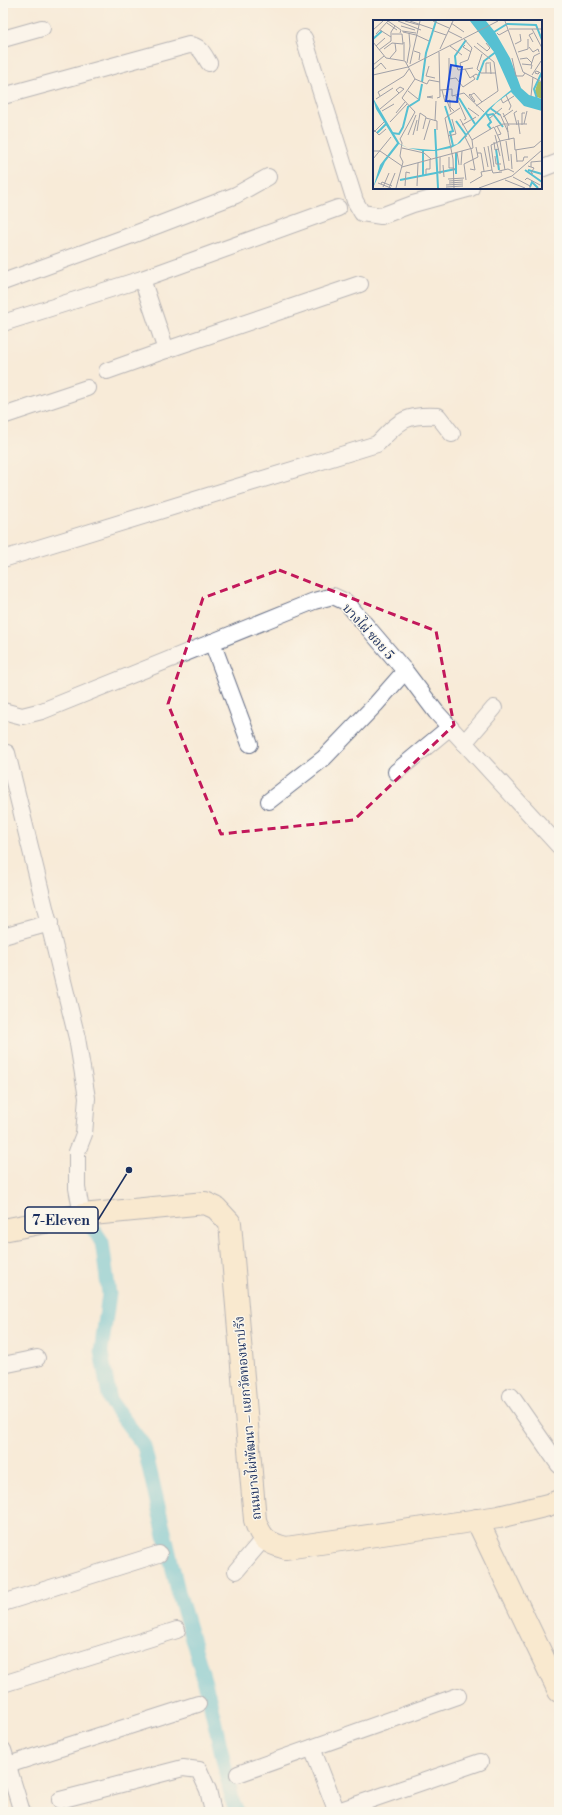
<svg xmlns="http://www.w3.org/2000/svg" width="562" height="1815" font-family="'Libre Bodoni','Noto Serif Thai',serif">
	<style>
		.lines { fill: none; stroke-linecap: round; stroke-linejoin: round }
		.canal { stroke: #56c0d2; stroke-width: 15 }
		.street-casing { stroke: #687189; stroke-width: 18 }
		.secondary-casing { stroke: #687189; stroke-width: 24 }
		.street { stroke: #fff; stroke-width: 16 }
		.secondary { stroke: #fbe6c3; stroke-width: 22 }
		.marked { fill: none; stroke: #c2185b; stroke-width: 3; stroke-dasharray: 8 5; stroke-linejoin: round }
		.labels { text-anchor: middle; stroke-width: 3; stroke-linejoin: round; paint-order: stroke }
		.street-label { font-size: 13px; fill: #1b2f5e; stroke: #fbf7ec }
		.inset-river { fill: none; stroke: #56c0d2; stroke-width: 2 }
		.inset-road { fill: none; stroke: #a0a0a7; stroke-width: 1 }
		.view { fill: #1d4ed8; fill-opacity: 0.15; stroke: #1d4ed8; stroke-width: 2 }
		.inset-edge { fill: none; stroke: #1b2f5e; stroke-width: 2 }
		.leader { fill: none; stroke: #1b2f5e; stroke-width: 1.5 }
		.callout-dot { fill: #1b2f5e; stroke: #fbf7ec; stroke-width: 1.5 }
		.callout { fill: #fbf7ec; stroke: #1b2f5e; stroke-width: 1.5 }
		.callout-label { font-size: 14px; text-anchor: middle; font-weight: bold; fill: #1b2f5e }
	</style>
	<rect width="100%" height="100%" fill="#fbf7ec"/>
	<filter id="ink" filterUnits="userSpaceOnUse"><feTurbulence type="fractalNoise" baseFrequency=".025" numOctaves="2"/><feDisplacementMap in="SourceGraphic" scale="8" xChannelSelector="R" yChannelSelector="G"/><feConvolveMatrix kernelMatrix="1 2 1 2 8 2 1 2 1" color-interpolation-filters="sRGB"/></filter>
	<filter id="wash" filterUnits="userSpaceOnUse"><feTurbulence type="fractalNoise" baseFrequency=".012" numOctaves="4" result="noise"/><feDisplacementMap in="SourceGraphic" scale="16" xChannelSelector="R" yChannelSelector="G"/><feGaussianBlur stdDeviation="0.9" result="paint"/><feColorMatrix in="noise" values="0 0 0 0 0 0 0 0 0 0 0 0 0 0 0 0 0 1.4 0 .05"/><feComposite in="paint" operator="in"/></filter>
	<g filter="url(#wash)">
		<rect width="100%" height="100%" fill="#f8ebd8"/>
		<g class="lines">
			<path class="canal" d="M89,1223L102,1242L109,1294L101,1352L110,1401L144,1446L178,1591L208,1693L233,1803L237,1812"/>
		</g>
	</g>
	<g filter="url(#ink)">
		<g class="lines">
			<g class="street-casing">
				<g id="street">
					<path d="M304,38L355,201L362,213L381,216L413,204L471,188"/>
					<path d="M3,39L42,28"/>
					<path d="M3,96L189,45C200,45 204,55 209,63"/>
					<path d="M541,169L559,162"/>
					<path d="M142,279L166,350L360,284"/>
					<path d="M3,282L132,235L236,195L268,177"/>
					<path d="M3,323L142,279L338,208"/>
					<path d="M107,371L166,350"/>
					<path d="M3,416L87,388"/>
					<path d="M3,559L377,444C400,421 404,414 438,416L452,434"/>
					<path d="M212,642L250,744"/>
					<path d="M3,711L22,716L42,711L314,601L333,596L346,602L405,671L436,712L559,846"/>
					<path d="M464,743L494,708"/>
					<path d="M7,753L77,1038L87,1098L84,1134L77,1152V1188L82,1215"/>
					<path d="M396,772L450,727"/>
					<path d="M269,801L324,758L376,704L405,671"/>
					<path d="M3,936L50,923"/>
					<path d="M3,1365L37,1358"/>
					<path d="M511,1396L559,1465"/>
					<path d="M236,1571L264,1538"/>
					<path d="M3,1603L159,1554"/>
					<path d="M3,1684L177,1630"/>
					<path d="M312,1748L337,1812"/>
					<path d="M3,1750L22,1812"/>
					<path d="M8,1765L198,1704"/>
					<path d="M238,1774L458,1696"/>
					<path d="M60,1800L183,1768L199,1770L208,1790L213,1812"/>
					<path d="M335,1812L480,1762"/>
				</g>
			</g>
			<g class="secondary-casing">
				<g id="secondary">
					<path d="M3,1230L82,1215L205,1203L216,1208L230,1223L255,1520C261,1539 267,1543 286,1548L499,1517L548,1505L559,1501"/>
					<path d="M477,1520L559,1691"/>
				</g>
			</g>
			<use href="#street" class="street"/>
			<use href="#secondary" class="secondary"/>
		</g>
	</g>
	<path d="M0 0H562V1815H0ZM279,570L436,631L454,725L354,820L221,834L168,704L203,598Z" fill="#f8ebd8" fill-opacity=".55" fill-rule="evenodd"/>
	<path class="marked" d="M279,570L436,631L454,725L354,820L221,834L168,704L203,598Z"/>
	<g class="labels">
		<g class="street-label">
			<text transform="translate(369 631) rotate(48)" y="5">บางไผ่ ซอย 5</text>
			<text transform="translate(247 1418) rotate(-95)" y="5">ถนนบางไผ่พัฒนา – แยกวัดทองนาปรัง</text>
		</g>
	</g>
	<g transform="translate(373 20)">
		<rect width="169" height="169" fill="#f8ebd8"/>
		<path d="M165,61L169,62V79L164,77L162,71Z" fill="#aabe62"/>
		<path d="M97,1H113L122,12L137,38L148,68L156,75L169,79V91L151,86L138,72L123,83L87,123L78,128L62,131H50L35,128L26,124L12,142L0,168L7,145L24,123L3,89L0,78L27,124L35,128L61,130L84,124L115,89L138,70L121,32Z" fill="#56c0d2"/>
		<path class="inset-river" d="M112,9L129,34L137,54M107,11L128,39M111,11L127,35L138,63L145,74L169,88M121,12L134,4L163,5L169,20M0,19L9,11M83,46L82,36L93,20M132,47L150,74L169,84M104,60L111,41L124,31M49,62L53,33L63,1M86,78L102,104M164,79L161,69L169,52M72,86L80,111L77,112L80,126M117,88L127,95M113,93L118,102L115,105L118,109M115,95L120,94L130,107M83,101L93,115M62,109L65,168M4,113L13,104M19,113L26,114L30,107L35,87L46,80L49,64M123,129L126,150M83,133V149M152,150L169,162M155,150L169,154M50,155V131M27,160L83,149V154M157,167L159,162L165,168"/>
		<path class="inset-road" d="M15,1L28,10L27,13M25,1L48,10M32,1L46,5M37,1L60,9M60,1L76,8M132,1L150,52L169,62M14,3L24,10M78,3L91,12M28,6L42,10M136,9H169M159,9L169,28M0,10L10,1M7,10L18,17M29,11L43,13M61,11L73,15M75,11L89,18M30,12L43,15M124,13L126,15L135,10M160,13L156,15L160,22M3,14L15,1M43,15L56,21M91,19L99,28M0,22L13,38L32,41L42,59L29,78L42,92L27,119L29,123L27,136L30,142L23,168M104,23L114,31L117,28L113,23M142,24L148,21L147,14M92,25L90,27L98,32M3,26L12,18M77,26L89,35M101,26L121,42L125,71M156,27L160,32L165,29L166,32M11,29L19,23L30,24L29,14H19M67,29L80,1M6,30L18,21V12L22,6M41,31L47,33L46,40M145,32L155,29V19M109,34L104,49L108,53H123M17,38L23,31L22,23M76,38V59L83,58L90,67L102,59L100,56M139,38L143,56H150L152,53M147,39L154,38L159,43M31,40V22M117,42L118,54M34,43L37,26L36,13M37,44L47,1M149,44L159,45L158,49M0,45L11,36M158,45L161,36L167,33M56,46L53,56L62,58M84,47L85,50L100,48M88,47L87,43L95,40L99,28M92,49L97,58L103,54L106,56M0,50L8,43L13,49M113,53V43H116M166,53V52L163,51L162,53L165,54L167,52M0,55L35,47L125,1M159,55L168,41M42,59L54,64L56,60L67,62M67,70L79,69V76M69,70L72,82M35,71L45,79M26,73L23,70L27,67L31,69M97,74L102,81L101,82L96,75ZM72,75L78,92M98,75L101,73L109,82M133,75L138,86L136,90M7,76L5,72L31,56L36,49M79,76L91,73L111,92M83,76L93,99L91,100M158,76L160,57M60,78L54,77L60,76M64,78L67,77L66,32M3,79L20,68M128,79L130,83L141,76M74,81L77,80V87L81,91M103,86L125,71M95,88L106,96M7,89L31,69M9,91L21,84M144,91L141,93L144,105M23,93L32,82M130,93L136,106M127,94L135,112M130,97L140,90M53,98L64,101V110M117,98L129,88M87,99L99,120M145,100L147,114M62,101L63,81M17,102L34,84M151,104L154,91M89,105L103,97M134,105L136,120M149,105V93H152M124,106L128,114L125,115M122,107L130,104H154M0,109L6,115L13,109M44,111L47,93L53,97L50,109M0,113L11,102M35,115L43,95M40,115L44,100M122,115L127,136M75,116L83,114L79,99M94,116L92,117L98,129M51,120L57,100M127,121L132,150M133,121L136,141M121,122L122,130L126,129M115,126L119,150M111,127L115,147M29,128L51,133L58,139M143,130L144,142M0,131H7L29,146M84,132L86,145M104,133H108L111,151M138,134L139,149M122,136L123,144H128M76,137V148H81M0,139L18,117M144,141H150L151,137H155M70,145L71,157M88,145L89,131M155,146L161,148L158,153L160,154M29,147L100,128L99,120L121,107L127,121L141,118L142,130L161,127L169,120M121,147L118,125L127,121M158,147V142L169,141M97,149L102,150L98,129M126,151L135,149L141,152M53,154V149H57V139M67,154V137M140,157L157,166V168M75,159L91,158M93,160L91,144L105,137L103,127M132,160L152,168M152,160L154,158L167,165M76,161L90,160M5,163L18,168M76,163L90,162M97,163L109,156L108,152L119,150L120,153L129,152M8,164L9,162L19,166M73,165L90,164M32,166L33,152L37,153M44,166L45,143M10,167L16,153M73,167L90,166M16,168L22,153M81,168L80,139L72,98L87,88M106,168L139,156L169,130"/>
		<path class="view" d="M78,45L89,47L84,82L73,81Z"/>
		<rect width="169" height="169" class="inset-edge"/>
	</g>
	<path class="leader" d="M129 1170L98 1220"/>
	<circle class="callout-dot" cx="129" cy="1170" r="4"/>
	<rect class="callout" x="25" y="1207" width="73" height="26" rx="4"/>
	<g class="callout-label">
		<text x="61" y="1225">7-Eleven</text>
	</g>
	<rect width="562" height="1815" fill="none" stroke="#fbf7ec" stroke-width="16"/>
</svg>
